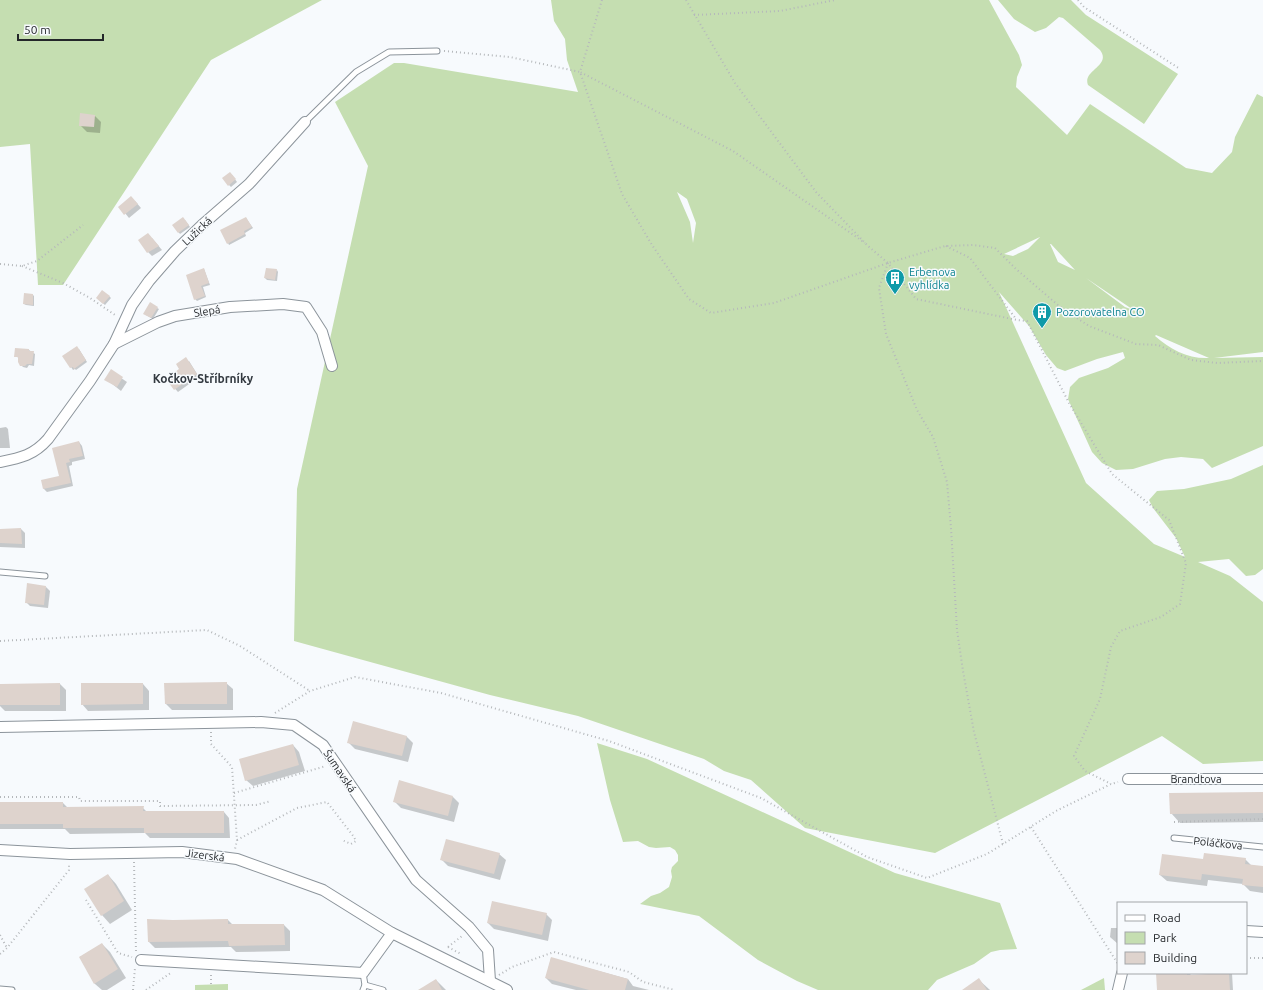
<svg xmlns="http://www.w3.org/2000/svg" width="1263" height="990" font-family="Ubuntu,sans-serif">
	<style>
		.green { fill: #c5deb1; fill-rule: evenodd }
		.shadow { fill: #0003 }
		.building { fill: #ded3cd }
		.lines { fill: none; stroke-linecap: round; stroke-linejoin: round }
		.service-casing { stroke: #8c949b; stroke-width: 7 }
		.minor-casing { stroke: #8c949b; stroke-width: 12 }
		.path { stroke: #b5b8bb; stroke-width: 2; stroke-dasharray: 1 3; stroke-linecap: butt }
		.service { stroke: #fff; stroke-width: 5 }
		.minor { stroke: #fff; stroke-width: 10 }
		.labels { text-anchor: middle; stroke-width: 3; stroke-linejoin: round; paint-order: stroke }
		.street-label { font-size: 11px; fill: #24272a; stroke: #f7fafd }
		.culture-label { font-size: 11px; fill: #0d838f; stroke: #f7fafd; text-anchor: start }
		.neighbourhood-label { font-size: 12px; font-weight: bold; fill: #333940; stroke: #f7fafd }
	</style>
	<rect width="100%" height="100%" fill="#f7fafd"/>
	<g class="green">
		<path d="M0,0H322L211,60L63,285H38L30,144L0,147Z"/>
		<path d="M551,0H989L1019,55L1022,65L1017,77L1016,87L1067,135L1090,104L1186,168L1212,173L1232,152L1235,137L1257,94L1263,97V352L1214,358L1263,357V446L1212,468L1203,459L1181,457L1165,459L1133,469L1116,470L1102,463L1092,452L1068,399L1070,387L1079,378L1108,368L1125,358L1123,352L1097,359L1065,371L1057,368L1046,355L1029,326L999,292L1086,483L1154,544L1185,557L1176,538L1153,508L1149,500L1157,491L1184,489L1231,479L1263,465V569L1255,575L1246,576L1229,559L1198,562L1230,576L1263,602V761L1203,764L1162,736L935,853L805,828L751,780L724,771L704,759L578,716L490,695L294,641L297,489L368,166L335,102L394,63H404L578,92L567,60L565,39L554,21ZM677,192L687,199L696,223L693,243L690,222ZM1040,237L1028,249L1013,256L1004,254ZM1050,244H1051L1075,270L1058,262ZM1086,278L1135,311H1136L1125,307ZM1155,336L1156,335L1209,358C1188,359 1171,350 1155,336Z"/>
		<path d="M998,0H1071L1086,15L1178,74L1144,124L1088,85C1082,70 1112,66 1100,50L1063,18L1059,17L1046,28L1035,32L1014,19Z"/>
		<path d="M597,743L647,759L895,873L1000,903L1017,949L1000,950L991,952L974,964L937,980L928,990H818L797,981L758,960L699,916L640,904L651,896L660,893L669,887L672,877L671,871L672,867L678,861V855L675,850L670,847L656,848L649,847L638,841L623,842L610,800Z"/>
		<path d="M1104,978L1105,990H1081Z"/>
		<path d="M228,984V990H195V985Z"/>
	</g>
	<g class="shadow">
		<path d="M95,116L101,122L100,133L87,132L80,125Z"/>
		<path d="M232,175L237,182L231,187L229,185Z"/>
		<path d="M135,201L141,208L129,218L120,207Z"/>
		<path d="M246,218L253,228L245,233L246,236L229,245L228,243Z"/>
		<path d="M185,220L190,227L180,234L173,225Z"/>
		<path d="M152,238L162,250L152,256L148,252Z"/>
		<path d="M204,269L210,285L203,287L206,297L197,301L195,299Z"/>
		<path d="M277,270L278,272L277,281L267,280L265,278Z"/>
		<path d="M33,295L34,296V306L26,305L24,304Z"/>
		<path d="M109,296L111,298L105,305L99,300Z"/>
		<path d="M157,308L159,309L153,319L146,315Z"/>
		<path d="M79,349L87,362L76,370L75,369L73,370L64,356Z"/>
		<path d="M29,350L35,354L34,366L29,365L27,368L23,367L21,365L19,358L15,356Z"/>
		<path d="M189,361L199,377L178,392L167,380Z"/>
		<path d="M111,371L127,382L121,391L106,379Z"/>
		<path d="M6,427L8,429L10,448H0V428Z"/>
		<path d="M79,442L82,446L85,459L72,462V465L69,466L73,486L47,492L44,489L42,481L60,477L53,449Z"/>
		<path d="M21,529L25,533V548L0,547V530Z"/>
		<path d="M46,587L50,591L48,608L30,606L26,602Z"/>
		<path d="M226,683L233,689V710H172L166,704Z"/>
		<path d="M60,684L66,690V711H5L0,706V685Z"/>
		<path d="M143,684L149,691V710L88,711L82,704Z"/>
		<path d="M406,736L413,743L408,762L355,749L348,742Z"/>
		<path d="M293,745L299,752L305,771L253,786L246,780Z"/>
		<path d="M1263,792V822L1180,823L1171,813Z"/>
		<path d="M453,797L459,803L454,822L401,808L394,801Z"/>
		<path d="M0,803H63L68,808H143L147,812H224L229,818L230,838H150L145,833L70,834L65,829H0Z"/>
		<path d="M499,854L506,860L500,880L448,866L441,859Z"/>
		<path d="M1245,859L1252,866L1263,867V893L1250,891L1243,884L1208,880L1207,886L1167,881L1160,875L1204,860Z"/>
		<path d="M108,875L116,884L132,910L110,924L102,915Z"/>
		<path d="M546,914L552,920L548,941L494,929L488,923Z"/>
		<path d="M228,920L233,925H284L290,931V951L236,952L231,947L155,948L149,942Z"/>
		<path d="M1111,928H1118V944L1110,937Z"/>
		<path d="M102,944L110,952L126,978L107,990H102L95,984L80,957Z"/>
		<path d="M551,958L628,979L633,986L649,990H576L552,984L546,978Z"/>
		<path d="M1157,973H1190L1191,976L1232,973L1233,990H1158Z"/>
		<path d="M436,980L446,990H420Z"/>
		<path d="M979,980L990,990H964Z"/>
	</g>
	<g class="building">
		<path d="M80,113L95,115L94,127L79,126Z"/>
		<path d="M230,172L236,179L228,186L222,178Z"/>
		<path d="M131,196L138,204L124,215L118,207Z"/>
		<path d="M183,217L189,225L178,233L172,225Z"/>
		<path d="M246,217L252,227L244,231L245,234L227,244L220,230Z"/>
		<path d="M148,233L159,246L147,253L138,240Z"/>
		<path d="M204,268L209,283L201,286L205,296L194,300L186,275Z"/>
		<path d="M266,268L277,269L275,280L264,278Z"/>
		<path d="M102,290L110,296L103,304L96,298Z"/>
		<path d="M24,293L33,294V305L23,304Z"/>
		<path d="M150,302L158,307L151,318L143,314Z"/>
		<path d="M77,346L86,360L74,369L73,367L70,368L62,356Z"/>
		<path d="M15,348L29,349V351H34L32,364H27L25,366H20L18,362V357H14Z"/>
		<path d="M186,357L197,374L174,390L166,379L179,369L176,364Z"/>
		<path d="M111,369L123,377L117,387L104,380Z"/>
		<path d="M79,441L83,456L69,459L70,462L66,463L71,483L43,489L41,480L59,476L52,448Z"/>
		<path d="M21,528L22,544L0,543V529Z"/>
		<path d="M27,583L46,586L44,605L25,603Z"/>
		<path d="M227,682V704H165L164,683Z"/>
		<path d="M60,683V705H0V684Z"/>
		<path d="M81,683H143V704L81,705Z"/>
		<path d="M353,721L407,736L402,756L347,743Z"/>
		<path d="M293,744L299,765L245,781L239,759Z"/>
		<path d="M399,780L453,796L448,816L393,802Z"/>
		<path d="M1263,792V813L1170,814L1169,793Z"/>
		<path d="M0,802H63V807L144,806L143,811H224V833H144V828H63V824H0Z"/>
		<path d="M446,839L500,853L494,874L440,860Z"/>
		<path d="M1204,853L1246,858L1245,864L1263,866V887L1242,885L1243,879L1202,874L1201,880L1159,875L1162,854L1203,859Z"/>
		<path d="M108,874L124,901L101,916L84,889Z"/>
		<path d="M492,901L547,913L542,935L487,923Z"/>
		<path d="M147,919L173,920L228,919V924H284L285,945L229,946L228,941L148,942Z"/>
		<path d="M102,943L118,969L94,984L79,957Z"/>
		<path d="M551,957L628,979L625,990H589L545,978Z"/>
		<path d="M1156,973H1187V975L1229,973L1230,990H1157Z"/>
		<path d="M979,978L987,990H962Z"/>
		<path d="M436,979L442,990H418Z"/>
	</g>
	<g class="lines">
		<g class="service-casing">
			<g id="service">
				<path d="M305,122L356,72L389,52L437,51"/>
				<path d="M0,572L45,576"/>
				<path d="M1174,838L1263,847"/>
				<path d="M365,985L383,990"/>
				<path d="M0,989L12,990"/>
				<path d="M363,990L365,985L363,973"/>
			</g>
		</g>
		<g class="minor-casing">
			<g id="minor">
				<path d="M114,344L158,322L175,316L230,307L283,304L306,307L322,332L332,366"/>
				<path d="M0,462C21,458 34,455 48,439L90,381L114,344L132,305L149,281L175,251L202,225L249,184L305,122"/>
				<path d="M0,727L261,722L294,725L323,745L416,880L469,927L488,950L490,981"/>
				<path d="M1128,779H1263"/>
				<path d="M0,850L70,854L182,852L237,859L323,890L392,933L507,990"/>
				<path d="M1246,931L1263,932"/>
				<path d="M141,960L363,973L392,933"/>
				<path d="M1118,990L1122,973"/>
			</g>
		</g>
		<g class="path">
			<path d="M602,0L580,72L733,151L865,243"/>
			<path d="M686,0L735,83L816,192L868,246L888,263L916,299L1017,320L1027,321L1069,403L1112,474L1169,520L1186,563L1180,604L1161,617L1120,631L1111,647L1100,699L1074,756L1085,771L1111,784"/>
			<path d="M1078,0L1084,7L1180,69"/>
			<path d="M694,15L780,11L835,0"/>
			<path d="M444,51L510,57L580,72L622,194L652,245L689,299L711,313L774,303L888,263L945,246L973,245L995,248L1016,269L1059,306L1089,326L1136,344L1158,345L1191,360L1217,363L1263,361"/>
			<path d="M946,246L970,258L1016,319"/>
			<path d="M888,263L879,288L886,334L917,410L933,437L947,482L951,528L957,630L963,671L974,732L1003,844"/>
			<path d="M0,264L22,266L37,261L83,225"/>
			<path d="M22,266L63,283L90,298L115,315"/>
			<path d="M0,641L207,630L240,646L310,691"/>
			<path d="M275,713L310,691L355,677L441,693L609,741L761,798L867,857L927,878L987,854L1056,811L1111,784L1118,782"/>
			<path d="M211,732V744L232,767L237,840L235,849"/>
			<path d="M234,793L326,766"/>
			<path d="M0,797H79L80,801H160V806L256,805L271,801"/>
			<path d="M1174,822L1263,819"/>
			<path d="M1031,827L1118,964"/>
			<path d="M237,840L297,808L327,802L354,837L356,841L351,844L342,840"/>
			<path d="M134,862L136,952"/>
			<path d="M86,900L118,953L132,957"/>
			<path d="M0,935L7,948"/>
			<path d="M448,947L461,954"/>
			<path d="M448,947L462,936"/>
			<path d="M0,954L7,948L69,870V864"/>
			<path d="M1246,958H1263"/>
			<path d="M499,975L512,967L554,952L629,972L643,982L674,990"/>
			<path d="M211,984V973"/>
			<path d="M133,990L135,968"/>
			<path d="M146,990L172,972"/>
		</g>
		<use href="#service" class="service"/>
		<use href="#minor" class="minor"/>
	</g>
	<defs>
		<g id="building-pin" transform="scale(1)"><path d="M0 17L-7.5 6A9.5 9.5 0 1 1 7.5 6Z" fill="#0f9aa8" stroke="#f7fafd"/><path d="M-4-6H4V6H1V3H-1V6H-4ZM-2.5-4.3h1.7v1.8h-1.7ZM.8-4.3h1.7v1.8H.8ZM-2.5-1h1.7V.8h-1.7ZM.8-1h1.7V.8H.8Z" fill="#fff"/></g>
	</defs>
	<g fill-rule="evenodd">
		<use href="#building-pin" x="895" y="278"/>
		<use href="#building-pin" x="1042" y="312"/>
	</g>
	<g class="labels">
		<g class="street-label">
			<text transform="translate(197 231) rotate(-43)" y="4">Lužická</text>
			<text transform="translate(207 311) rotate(-9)" y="4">Slepá</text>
			<text transform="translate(340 771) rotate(56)" y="4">Šumavská</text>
			<text x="1196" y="783">Brandtova</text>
			<text transform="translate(1218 843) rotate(6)" y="4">Poláčkova</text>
			<text transform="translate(205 855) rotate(7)" y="4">Jizerská</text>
		</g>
		<g class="culture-label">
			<text x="909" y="276">Erbenova<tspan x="909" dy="13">vyhlídka</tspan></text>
			<text x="1056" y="316">Pozorovatelna CO</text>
		</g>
		<g class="neighbourhood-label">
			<text x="203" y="383">Kočkov-Stříbrníky</text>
		</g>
	</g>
	<rect x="1117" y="902" width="130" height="72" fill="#f7fafd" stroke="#a3a6a9"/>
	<rect x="1125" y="915" width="20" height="6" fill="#ffffff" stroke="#a3a6a9"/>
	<text x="1153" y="922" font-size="12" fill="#24272a">Road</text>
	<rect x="1125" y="932" width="20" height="12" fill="#c5deb1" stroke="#a3a6a9"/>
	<text x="1153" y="942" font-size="12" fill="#24272a">Park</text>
	<rect x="1125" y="952" width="20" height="12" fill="#ded3cd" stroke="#a3a6a9"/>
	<text x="1153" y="962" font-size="12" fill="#24272a">Building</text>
	<path d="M18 34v6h85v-6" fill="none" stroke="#24272a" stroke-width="2"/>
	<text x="24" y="34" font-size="12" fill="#24272a" stroke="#f7fafd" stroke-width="3" paint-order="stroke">50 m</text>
</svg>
